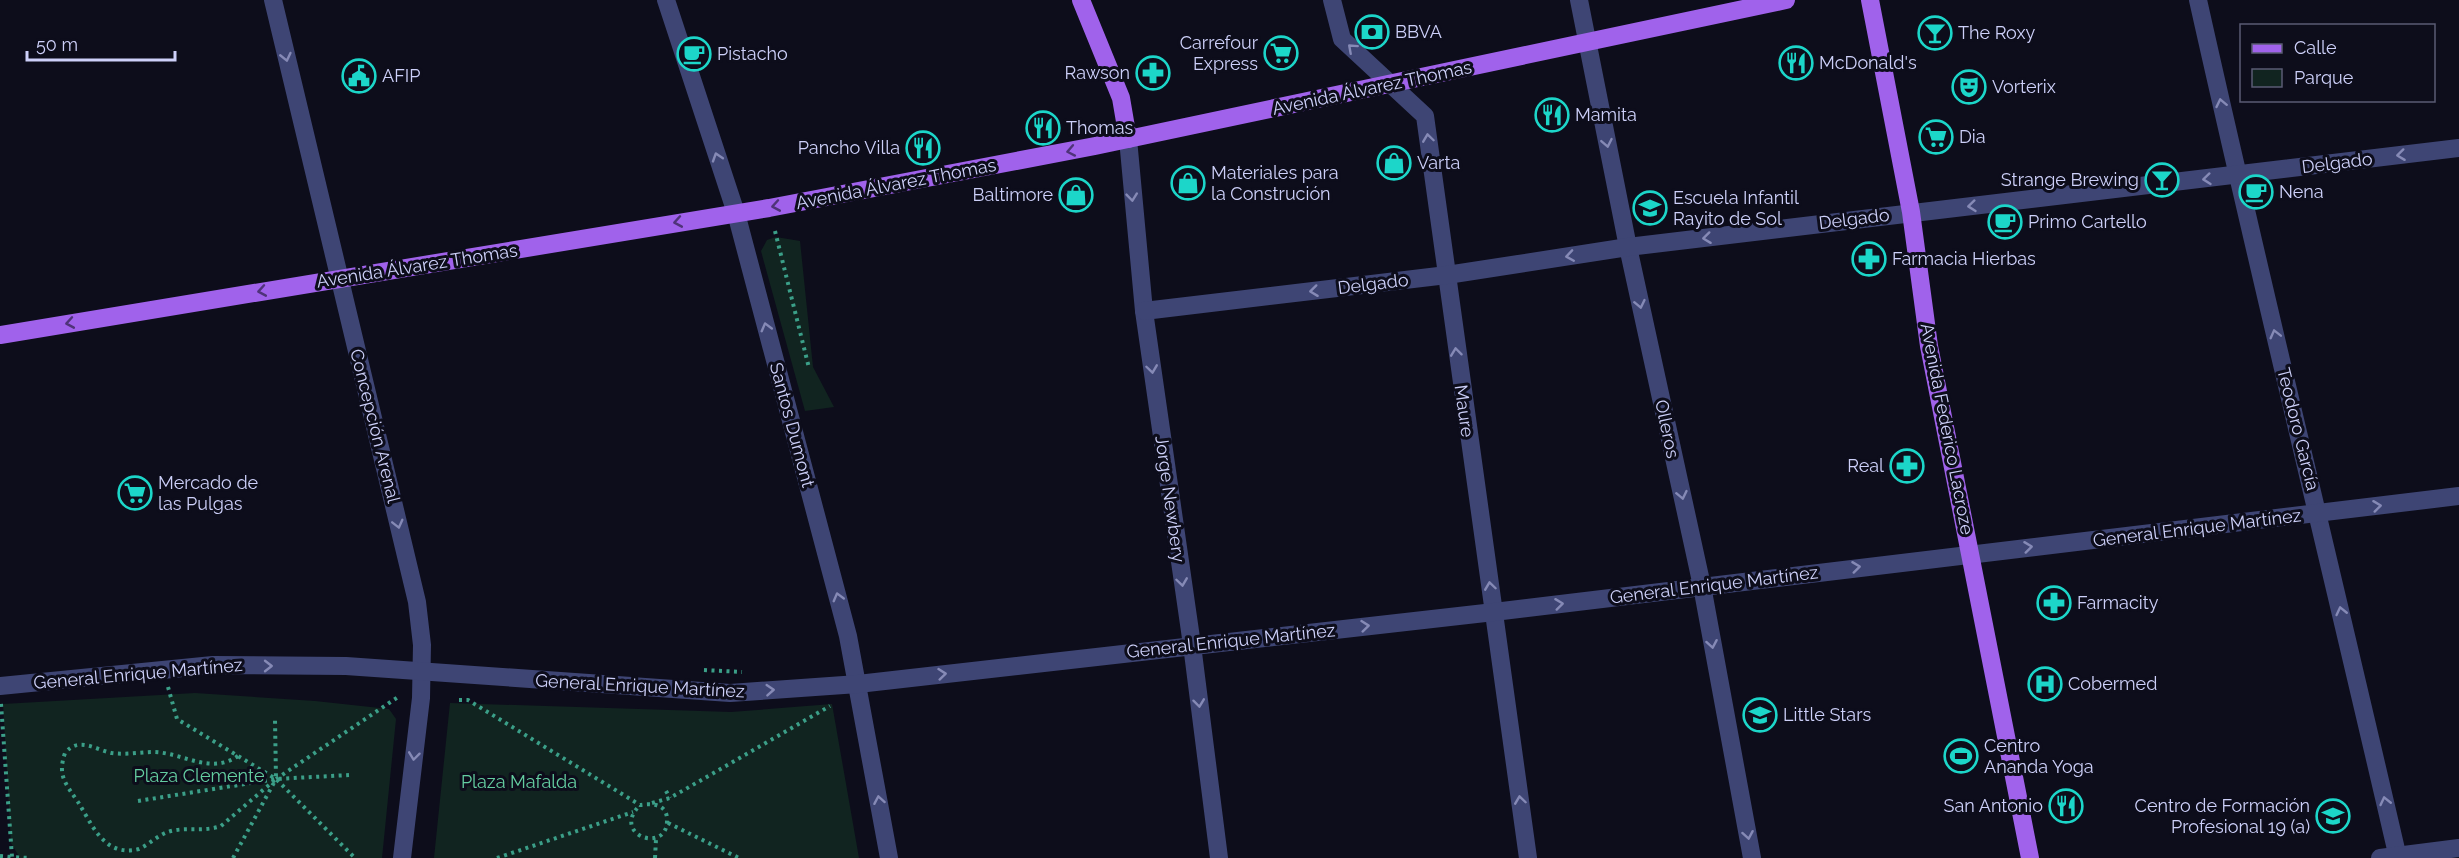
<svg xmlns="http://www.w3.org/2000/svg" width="2459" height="858" font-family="Raleway,sans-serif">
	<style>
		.green { fill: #112420 }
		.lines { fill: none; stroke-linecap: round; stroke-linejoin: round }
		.path { stroke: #3b9f88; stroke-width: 4; stroke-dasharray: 3 4.5; stroke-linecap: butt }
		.minor { stroke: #3e4574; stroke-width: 18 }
		.major { stroke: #a062eb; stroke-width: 18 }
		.oneway { stroke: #868ab6 }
		.oneway2 { stroke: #4f3379 }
		.labels { text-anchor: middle; stroke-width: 6; stroke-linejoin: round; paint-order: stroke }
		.poi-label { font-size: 18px; fill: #cdd0f9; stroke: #0d0d1b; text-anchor: start }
		.street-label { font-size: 18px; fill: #cdd0f9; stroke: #0d0d1b }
		.park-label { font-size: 18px; fill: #64cea1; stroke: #0d0d1b }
	</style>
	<rect width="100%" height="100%" fill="#0d0d1b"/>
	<g class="green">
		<path d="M776,237L800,241L813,367L834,407L805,411L761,251L767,240Z"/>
		<path d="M195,693L315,701L389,709L396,719L382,858H20L11,843L3,704Z"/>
		<path d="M450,703L731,712L832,704L859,858H434Z"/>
	</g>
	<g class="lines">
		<g class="path">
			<path d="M775,231L809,368"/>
			<path d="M704,670L742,672"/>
			<path d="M168,687L177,719L276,779L355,858"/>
			<path d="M459,700H468L640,805C652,803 668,804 667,821C667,854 610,835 640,805"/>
			<path d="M1,704L12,857L30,858"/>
			<path d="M238,756C210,775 184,753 154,752C140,752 126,755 112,753C96,750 79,736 65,753C57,776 66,784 78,802C92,824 104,858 139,849C150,844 159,834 171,831C187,827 204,832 221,826L276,779L275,720"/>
			<path d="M666,791L670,798"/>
			<path d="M138,801L276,779L349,775"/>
			<path d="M652,803L670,798L830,706"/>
			<path d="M668,823L739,858"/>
			<path d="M0,856L12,857"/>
			<path d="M233,858L276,779L398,697"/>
			<path d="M497,858L633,812"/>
			<path d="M655,858L656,839"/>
		</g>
		<g class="minor">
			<path d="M273,0L417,602L422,645L421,698L402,858"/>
			<path d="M666,0L736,213L848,636L889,858"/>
			<path d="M1332,0L1342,39L1425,116L1528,858"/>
			<path d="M1579,0L1628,247L1702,586L1752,858"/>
			<path d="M2198,0C2262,287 2332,572 2398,858"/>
			<path d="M1128,139L1144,311L1192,645L1219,858"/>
			<path d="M1144,311L1447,275L1628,247L2459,148"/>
			<path d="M0,686L213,665L346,666L730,693L858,684L1494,612L2459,496"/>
			<path d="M2380,858L2459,848"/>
		</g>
		<g class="major">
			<path d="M1081,0L1121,98L1128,139"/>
			<path d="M1870,0L1911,212L1929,346L2030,858"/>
			<path d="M0,335L769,208L1095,146L1786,0"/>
		</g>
	</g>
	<defs><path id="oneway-chevron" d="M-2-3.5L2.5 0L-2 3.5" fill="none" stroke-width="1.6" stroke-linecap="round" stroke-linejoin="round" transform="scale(1.5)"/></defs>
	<g class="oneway">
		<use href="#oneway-chevron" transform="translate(1352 48) rotate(-138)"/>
		<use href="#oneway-chevron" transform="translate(286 57) rotate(77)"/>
		<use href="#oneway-chevron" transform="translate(2221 103) rotate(-102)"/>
		<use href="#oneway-chevron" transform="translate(1428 138) rotate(-98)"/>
		<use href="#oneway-chevron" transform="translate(1607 143) rotate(79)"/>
		<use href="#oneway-chevron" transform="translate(2401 155) rotate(173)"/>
		<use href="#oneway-chevron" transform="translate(717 157) rotate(-108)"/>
		<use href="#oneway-chevron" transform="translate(2207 179) rotate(174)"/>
		<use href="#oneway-chevron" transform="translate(1132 197) rotate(84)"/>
		<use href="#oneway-chevron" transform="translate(1972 206) rotate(174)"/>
		<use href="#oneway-chevron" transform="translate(1707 238) rotate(173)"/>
		<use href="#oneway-chevron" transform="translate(1570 256) rotate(171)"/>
		<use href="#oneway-chevron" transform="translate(1314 291) rotate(173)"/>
		<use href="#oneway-chevron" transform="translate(1640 304) rotate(78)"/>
		<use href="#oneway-chevron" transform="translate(766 327) rotate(-105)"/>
		<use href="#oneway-chevron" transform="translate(2275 334) rotate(-104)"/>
		<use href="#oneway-chevron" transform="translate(1456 352) rotate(-97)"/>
		<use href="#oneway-chevron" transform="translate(1152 369) rotate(82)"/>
		<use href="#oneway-chevron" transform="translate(1682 495) rotate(78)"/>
		<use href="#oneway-chevron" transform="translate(2377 506) rotate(-7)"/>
		<use href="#oneway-chevron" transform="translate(398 524) rotate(76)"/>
		<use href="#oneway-chevron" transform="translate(2028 547) rotate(-7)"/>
		<use href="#oneway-chevron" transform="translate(1856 567) rotate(-7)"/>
		<use href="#oneway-chevron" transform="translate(1182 582) rotate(82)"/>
		<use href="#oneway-chevron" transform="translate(1490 586) rotate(-98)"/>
		<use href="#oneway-chevron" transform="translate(838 597) rotate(-105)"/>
		<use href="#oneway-chevron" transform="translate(1559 604) rotate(-7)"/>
		<use href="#oneway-chevron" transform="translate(2341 611) rotate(-103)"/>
		<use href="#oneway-chevron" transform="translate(1365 626) rotate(-6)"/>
		<use href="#oneway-chevron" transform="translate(1712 644) rotate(80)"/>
		<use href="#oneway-chevron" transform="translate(268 666)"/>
		<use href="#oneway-chevron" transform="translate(942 674) rotate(-6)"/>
		<use href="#oneway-chevron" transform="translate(770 690) rotate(-4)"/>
		<use href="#oneway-chevron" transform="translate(1199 703) rotate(83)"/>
		<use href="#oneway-chevron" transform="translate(414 756) rotate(97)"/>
		<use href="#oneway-chevron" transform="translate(879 800) rotate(-100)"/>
		<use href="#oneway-chevron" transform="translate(1520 800) rotate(-98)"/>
		<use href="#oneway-chevron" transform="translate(2385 801) rotate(-103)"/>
		<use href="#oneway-chevron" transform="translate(1748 835) rotate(80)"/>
	</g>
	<g class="oneway2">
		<use href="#oneway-chevron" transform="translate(1071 151) rotate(169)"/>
		<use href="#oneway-chevron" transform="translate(776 206) rotate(170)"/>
		<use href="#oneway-chevron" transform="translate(678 222) rotate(170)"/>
		<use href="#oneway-chevron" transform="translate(262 291) rotate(170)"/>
		<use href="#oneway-chevron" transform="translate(70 323) rotate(170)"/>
	</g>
	<defs>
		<g id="bank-ring" transform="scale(1.725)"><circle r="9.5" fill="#0d0d1b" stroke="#1cd6c9" stroke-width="1.5"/><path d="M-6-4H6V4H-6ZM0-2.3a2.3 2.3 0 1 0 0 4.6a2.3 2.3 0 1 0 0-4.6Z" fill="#1cd6c9"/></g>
		<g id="bar-ring" transform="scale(1.725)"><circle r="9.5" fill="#0d0d1b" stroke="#1cd6c9" stroke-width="1.5"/><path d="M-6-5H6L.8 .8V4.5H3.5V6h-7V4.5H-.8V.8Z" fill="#1cd6c9"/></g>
		<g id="supermarket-ring" transform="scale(1.725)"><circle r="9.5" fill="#0d0d1b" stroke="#1cd6c9" stroke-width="1.5"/><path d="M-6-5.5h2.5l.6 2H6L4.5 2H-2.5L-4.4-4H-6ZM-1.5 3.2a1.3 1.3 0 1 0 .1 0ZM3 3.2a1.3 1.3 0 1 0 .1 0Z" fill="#1cd6c9"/></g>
		<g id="cafe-ring" transform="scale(1.725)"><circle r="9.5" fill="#0d0d1b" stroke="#1cd6c9" stroke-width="1.5"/><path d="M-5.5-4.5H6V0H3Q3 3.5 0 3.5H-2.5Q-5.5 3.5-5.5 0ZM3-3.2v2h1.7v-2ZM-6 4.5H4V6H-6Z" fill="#1cd6c9"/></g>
		<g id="restaurant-ring" transform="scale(1.725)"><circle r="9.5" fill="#0d0d1b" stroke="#1cd6c9" stroke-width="1.5"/><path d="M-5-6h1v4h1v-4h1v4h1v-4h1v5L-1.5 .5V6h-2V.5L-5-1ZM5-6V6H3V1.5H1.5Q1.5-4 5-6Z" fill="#1cd6c9"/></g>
		<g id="pharmacy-ring" transform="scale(1.725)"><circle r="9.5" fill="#0d0d1b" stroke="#1cd6c9" stroke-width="1.5"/><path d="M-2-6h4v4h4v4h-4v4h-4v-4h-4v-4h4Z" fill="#1cd6c9"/></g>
		<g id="civic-ring" transform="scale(1.725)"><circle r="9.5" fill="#0d0d1b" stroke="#1cd6c9" stroke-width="1.5"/><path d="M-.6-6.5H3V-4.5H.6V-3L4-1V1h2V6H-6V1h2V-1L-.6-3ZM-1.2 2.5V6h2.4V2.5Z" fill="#1cd6c9"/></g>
		<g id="theatre-ring" transform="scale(1.725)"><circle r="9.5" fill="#0d0d1b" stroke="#1cd6c9" stroke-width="1.5"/><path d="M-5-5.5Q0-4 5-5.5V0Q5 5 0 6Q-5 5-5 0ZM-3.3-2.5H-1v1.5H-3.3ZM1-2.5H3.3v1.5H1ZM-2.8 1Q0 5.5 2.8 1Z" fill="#1cd6c9"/></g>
		<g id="shop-ring" transform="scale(1.725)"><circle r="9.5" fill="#0d0d1b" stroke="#1cd6c9" stroke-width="1.5"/><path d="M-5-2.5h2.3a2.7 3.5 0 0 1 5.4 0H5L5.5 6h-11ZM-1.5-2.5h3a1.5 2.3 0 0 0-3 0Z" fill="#1cd6c9"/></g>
		<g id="school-ring" transform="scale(1.725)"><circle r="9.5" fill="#0d0d1b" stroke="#1cd6c9" stroke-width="1.5"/><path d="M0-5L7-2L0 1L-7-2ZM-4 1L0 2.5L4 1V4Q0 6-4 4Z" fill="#1cd6c9"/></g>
		<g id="hospital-ring" transform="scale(1.725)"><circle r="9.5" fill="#0d0d1b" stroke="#1cd6c9" stroke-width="1.5"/><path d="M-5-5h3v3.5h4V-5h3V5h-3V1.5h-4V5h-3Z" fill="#1cd6c9"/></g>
		<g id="stadium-ring" transform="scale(1.725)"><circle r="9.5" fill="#0d0d1b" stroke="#1cd6c9" stroke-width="1.5"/><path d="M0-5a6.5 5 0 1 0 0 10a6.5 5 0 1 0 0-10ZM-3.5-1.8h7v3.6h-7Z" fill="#1cd6c9"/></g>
	</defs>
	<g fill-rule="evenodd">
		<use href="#bank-ring" x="1372" y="32"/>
		<use href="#bar-ring" x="1935" y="33"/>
		<use href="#supermarket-ring" x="1281" y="53"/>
		<use href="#cafe-ring" x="694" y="54"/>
		<use href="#restaurant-ring" x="1796" y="63"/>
		<use href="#pharmacy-ring" x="1153" y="73"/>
		<use href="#civic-ring" x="359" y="76"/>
		<use href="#theatre-ring" x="1969" y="87"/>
		<use href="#restaurant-ring" x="1552" y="115"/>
		<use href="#restaurant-ring" x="1043" y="128"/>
		<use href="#supermarket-ring" x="1936" y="137"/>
		<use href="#restaurant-ring" x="923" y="148"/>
		<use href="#shop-ring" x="1394" y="163"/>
		<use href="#bar-ring" x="2162" y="180"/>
		<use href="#shop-ring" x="1188" y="183"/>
		<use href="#cafe-ring" x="2256" y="192"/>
		<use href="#shop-ring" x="1076" y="195"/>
		<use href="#school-ring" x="1650" y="208"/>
		<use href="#cafe-ring" x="2005" y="222"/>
		<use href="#pharmacy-ring" x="1869" y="259"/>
		<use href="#pharmacy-ring" x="1907" y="466"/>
		<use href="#supermarket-ring" x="135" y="493"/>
		<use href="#pharmacy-ring" x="2054" y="603"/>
		<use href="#hospital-ring" x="2045" y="684"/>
		<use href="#school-ring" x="1760" y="715"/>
		<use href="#stadium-ring" x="1961" y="756"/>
		<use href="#restaurant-ring" x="2066" y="806"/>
		<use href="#school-ring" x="2333" y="816"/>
	</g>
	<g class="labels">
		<g class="poi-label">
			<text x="1395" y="38">BBVA</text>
			<text x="1958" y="39">The Roxy</text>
			<text x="1258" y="49" text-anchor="end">Carrefour<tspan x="1258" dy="21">Express</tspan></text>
			<text x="717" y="60">Pistacho</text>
			<text x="1819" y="69">McDonald's</text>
			<text x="1130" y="79" text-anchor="end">Rawson</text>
			<text x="382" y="82">AFIP</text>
			<text x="1992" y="93">Vorterix</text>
			<text x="1575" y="121">Mamita</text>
			<text x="1066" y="134">Thomas</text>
			<text x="1959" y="143">Dia</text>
			<text x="900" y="154" text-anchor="end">Pancho Villa</text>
			<text x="1417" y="169">Varta</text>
			<text x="1211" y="179">Materiales para<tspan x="1211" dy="21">la Construción</tspan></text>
			<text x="2139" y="186" text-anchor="end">Strange Brewing</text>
			<text x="2279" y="198">Nena</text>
			<text x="1053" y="201" text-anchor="end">Baltimore</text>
			<text x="1673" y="204">Escuela Infantil<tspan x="1673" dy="21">Rayito de Sol</tspan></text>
			<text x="2028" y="228">Primo Cartello</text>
			<text x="1892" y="265">Farmacia Hierbas</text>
			<text x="1884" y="472" text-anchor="end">Real</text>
			<text x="158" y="489">Mercado de<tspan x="158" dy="21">las Pulgas</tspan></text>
			<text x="2077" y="609">Farmacity</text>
			<text x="2068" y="690">Cobermed</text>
			<text x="1783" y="721">Little Stars</text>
			<text x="1984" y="752">Centro<tspan x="1984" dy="21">Ananda Yoga</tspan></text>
			<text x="2043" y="812" text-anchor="end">San Antonio</text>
			<text x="2310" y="812" text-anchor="end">Centro de Formación<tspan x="2310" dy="21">Profesional 19 (a)</tspan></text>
		</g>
		<g class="street-label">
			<text transform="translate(1372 88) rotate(-12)" y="6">Avenida Álvarez Thomas</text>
			<text transform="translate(2337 163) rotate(-7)" y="6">Delgado</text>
			<text transform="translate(896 184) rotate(-11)" y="6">Avenida Álvarez Thomas</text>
			<text transform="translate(1854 219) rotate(-7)" y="6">Delgado</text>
			<text transform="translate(417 266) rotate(-9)" y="6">Avenida Álvarez Thomas</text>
			<text transform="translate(1373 284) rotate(-7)" y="6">Delgado</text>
			<text transform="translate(1464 411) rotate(82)" y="6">Maure</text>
			<text transform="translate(792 425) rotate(75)" y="6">Santos Dumont</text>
			<text transform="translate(375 426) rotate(76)" y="6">Concepción Arenal</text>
			<text transform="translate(1667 429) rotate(78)" y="6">Olleros</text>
			<text transform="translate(1947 429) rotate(79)" y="6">Avenida Federico Lacroze</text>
			<text transform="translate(2298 429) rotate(76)" y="6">Teodoro García</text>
			<text transform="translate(1170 499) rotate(82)" y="6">Jorge Newbery</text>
			<text transform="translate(2197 528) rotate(-7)" y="6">General Enrique Martínez</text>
			<text transform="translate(1714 585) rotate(-7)" y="6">General Enrique Martínez</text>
			<text transform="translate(1231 641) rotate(-6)" y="6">General Enrique Martínez</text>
			<text transform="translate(138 674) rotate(-5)" y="6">General Enrique Martínez</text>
			<text transform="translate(640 686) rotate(3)" y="6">General Enrique Martínez</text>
		</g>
		<g class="park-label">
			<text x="199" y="782">Plaza Clemente</text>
			<text x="519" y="788">Plaza Mafalda</text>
		</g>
	</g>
	<rect x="2240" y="24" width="195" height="78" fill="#0d0d1b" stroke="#5a5b74" stroke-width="1.5"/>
	<rect x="2252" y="44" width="30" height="9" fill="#a062eb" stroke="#5a5b74" stroke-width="1.5"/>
	<text x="2294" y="54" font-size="18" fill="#cdd0f9">Calle</text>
	<rect x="2252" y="69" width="30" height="18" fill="#112420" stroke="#5a5b74" stroke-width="1.5"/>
	<text x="2294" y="84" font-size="18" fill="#cdd0f9">Parque</text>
	<path d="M27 51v9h148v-9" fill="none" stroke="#cdd0f9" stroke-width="3"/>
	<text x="36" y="51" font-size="18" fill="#cdd0f9" stroke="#0d0d1b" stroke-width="4.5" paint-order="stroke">50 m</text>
</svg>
